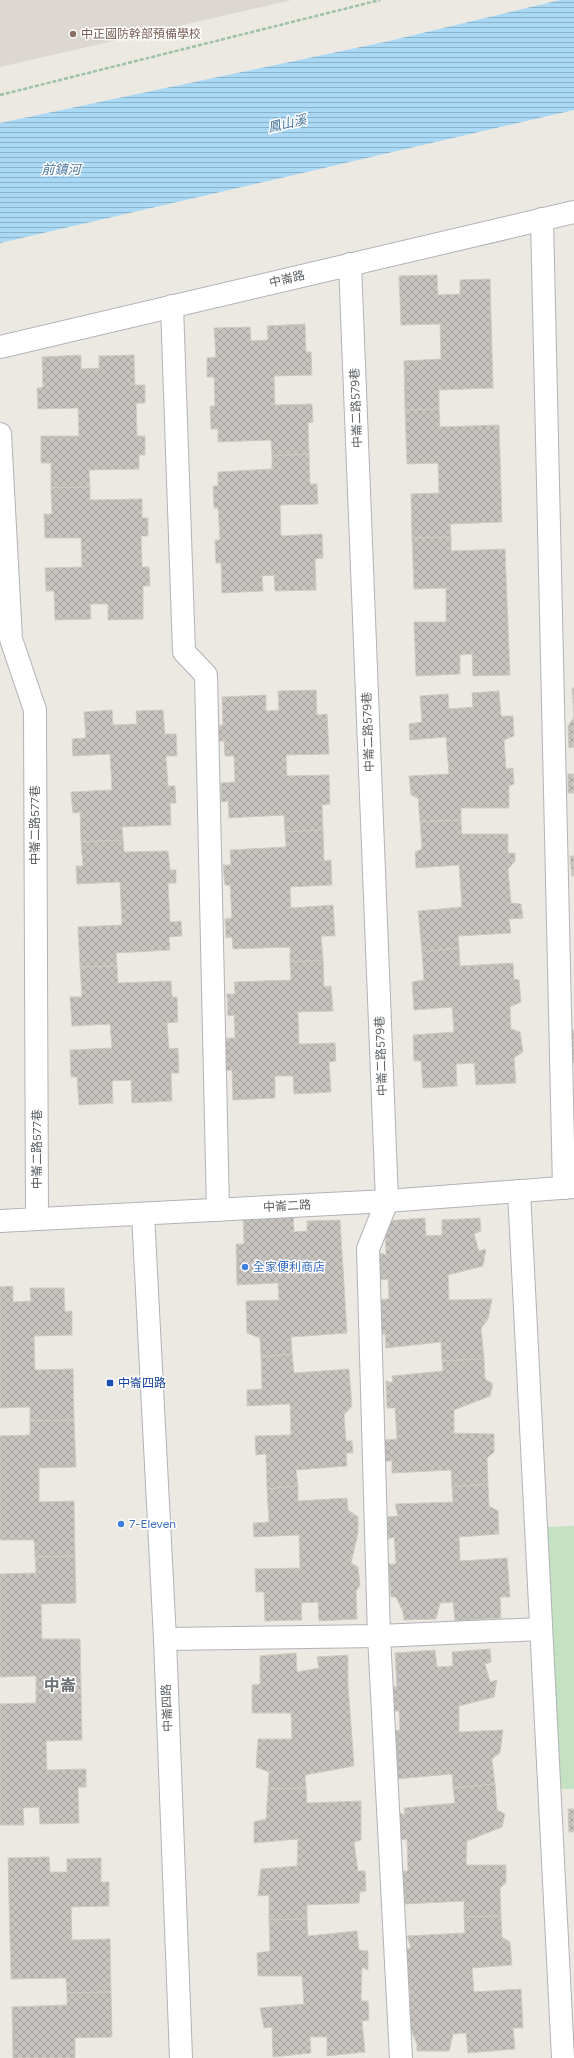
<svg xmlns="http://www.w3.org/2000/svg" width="574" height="2058" font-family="Figtree,'Noto Sans TC',sans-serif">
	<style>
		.education { fill: #dcd8d1 }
		.park { fill: #c4e1c2 }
		.water { fill: url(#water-rules) }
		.building { fill: url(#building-cross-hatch); stroke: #d0cbc2 }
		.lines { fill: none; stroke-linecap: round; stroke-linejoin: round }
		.minor-casing { stroke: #b0b3b7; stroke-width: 24 }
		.path { stroke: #9cc1a4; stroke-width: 2.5; stroke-dasharray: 4 2; stroke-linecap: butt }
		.minor { stroke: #fff; stroke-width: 22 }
		.education-dot { fill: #8d6e63; stroke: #fff; stroke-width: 1.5 }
		.shop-dot { fill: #3f7fe0; stroke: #fff; stroke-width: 1.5 }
		.transit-dot { fill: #1a4fb4; stroke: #fff; stroke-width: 1.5 }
		.labels { text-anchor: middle; stroke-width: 3; stroke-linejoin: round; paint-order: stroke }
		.education-label { font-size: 12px; fill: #785e54; stroke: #fff; text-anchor: start }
		.street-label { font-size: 12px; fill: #5b5f62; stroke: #fff }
		.shop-label { font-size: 12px; fill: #366cbe; stroke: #fff; text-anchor: start }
		.transit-label { font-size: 12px; fill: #164399; stroke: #fff; text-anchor: start }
		.water-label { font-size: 13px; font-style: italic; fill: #47769c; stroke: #fff }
		.district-label { font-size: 16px; font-weight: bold; fill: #6c7174; stroke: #fff }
	</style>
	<defs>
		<pattern id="water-rules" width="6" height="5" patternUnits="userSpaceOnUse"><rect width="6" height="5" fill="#aad9f5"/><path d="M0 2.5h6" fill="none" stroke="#8db3ca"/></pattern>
		<pattern id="building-cross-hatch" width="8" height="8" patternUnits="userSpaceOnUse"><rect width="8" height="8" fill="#c7c4c0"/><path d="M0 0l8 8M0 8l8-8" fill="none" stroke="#a5a29f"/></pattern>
	</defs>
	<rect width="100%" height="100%" fill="#ece9e3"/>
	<path class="education" d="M0,0H292L0,67Z"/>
	<path class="park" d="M574,1526V1789H558L546,1527Z"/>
	<path class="water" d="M560,0H574V110L0,243V123L389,41Z"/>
	<g class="building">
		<path d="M437,275L438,295L460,294V280L490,279L493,388L439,390V409L405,410L404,361L441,359L440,324L401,325L399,276Z"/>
		<path d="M305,324L306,352H311L312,375L274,376L275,405L312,404L313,422L308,423L309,454L272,456L271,440L218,442V429H211L210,406H215L214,377H207V358L216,357L214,328L250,327L251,341L268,340L267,326Z"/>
		<path d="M81,355V369L99,368V356L134,355L135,385H145V403H136L137,436H145V455H139V469L89,470L90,487L51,488V463H41V436H79L78,408L38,409L37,388L43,387L42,357Z"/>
		<path d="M439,409L440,427L499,425L502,522L450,524L451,537L412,538L411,494L439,493L438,463L407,464L405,410Z"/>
		<path d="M309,454L310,484H317L318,504L280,505L281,536L322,534L323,558L315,559L316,590L275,591L274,575L262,576L263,591L222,593L221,563H216L215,540H220L218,508H214L213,486H218V472L272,469V456Z"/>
		<path d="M90,487V500L142,499V518H148V536H141L142,567H149L150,586H143V619L108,620V604H90L91,619L55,620L54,591H46L45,568L82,567L81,538H45L44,514H52L51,488Z"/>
		<path d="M451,537V551L505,549L510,675L473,676L472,654L460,655V674L416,676L414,622H446V588L414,589L412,538Z"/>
		<path d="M572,688H574V747L569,748L568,726L574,717Z"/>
		<path d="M316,690L317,715L327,714L329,754L286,755L287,776L329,775L330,804L322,805L323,830L285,832L284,815L229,818L228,801L221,802V783L235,782L234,756H225L224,741H210L209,726L223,725L222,697L266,695V711L279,710L278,691Z"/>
		<path d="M499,691L501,716H513L514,736L504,740L506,769L513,768L514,784L509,786V808H461V820L420,822L418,798L411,795L409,776L449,774L446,737L410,740L409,724L422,722L420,696L448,694L449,709L473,707L472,693Z"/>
		<path d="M112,710L113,725L137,724L136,711L163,710L165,734H176L177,756H166L168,786H175L176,803H170L171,825L122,827L123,840L81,842L80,812L73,813L71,792L112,790L110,754L73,756L72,739L86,738L84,712Z"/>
		<rect x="568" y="774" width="6" height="19"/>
		<path d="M461,820L462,834H508V853H515V861L508,869L511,903L521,904L523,918L509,919L511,933L458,936L459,948L422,952L418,911L462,907L459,865L416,868L415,852L422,849L420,822Z"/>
		<path d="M323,830L324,861L331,860L332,885L290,887L291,908L333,905L335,936H321L323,960L290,962V947L233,949L232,937L226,938L225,919L232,918L230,885H225L223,865H231L230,850L286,847L285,832Z"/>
		<path d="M123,840L124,852L168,851L170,870H176V883H168L170,922L181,921L182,936L169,937L170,950L116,953L117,966L80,967L78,927L122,925L120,882L77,884L76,866H83L81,842Z"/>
		<path d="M570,856H574V876H572Z"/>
		<path d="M459,948L460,966L513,963L514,979L519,980L521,1002L510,1007L511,1029L520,1032L523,1052L514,1058L516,1083L476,1085L474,1063L456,1064L457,1086L423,1088L421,1061H414L413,1035L454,1032L452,1007L414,1010L412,982L424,980L422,952Z"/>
		<path d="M323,960L324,987L331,986L333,1011L298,1012L299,1044L335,1043L336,1061L329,1062L331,1092L294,1094L293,1076H275V1098L233,1100L232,1070L225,1071L224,1038H235L234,1015L228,1016L227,994H235L234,982L291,980L290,962Z"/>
		<path d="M117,966L118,983L171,981L172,997H177L178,1022L167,1023L169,1049L178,1048L179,1073H171L172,1101L132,1103L131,1080L112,1081L113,1103L79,1105L77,1077H71L70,1050L112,1048L110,1024L72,1026L70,997H82L80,967Z"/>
		<path d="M571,1030H574V1062H572Z"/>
		<path d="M293,1212L294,1232L307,1231V1221L340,1220L347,1333L291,1337L292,1354L261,1357L260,1338L247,1333L246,1301L279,1300L278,1283L237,1285L236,1244H244L243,1214Z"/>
		<path d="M425,1218L426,1236L442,1235V1220L480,1218L481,1231L474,1234L479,1251L486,1249L483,1266L448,1275L449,1300L492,1299L488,1319L481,1328L484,1359L442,1361L441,1342L386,1348L385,1334L377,1335L374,1300L389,1299L388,1279L380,1280L377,1252L386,1255L385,1221Z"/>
		<path d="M13,1286V1302L31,1301L30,1288H64L65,1312L72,1311V1335L34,1336L35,1370L73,1369L74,1420L30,1421V1407L0,1408V1287Z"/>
		<path d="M292,1354L294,1373L349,1369L352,1406L344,1415L346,1441H352L353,1453H346L347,1466L296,1470L298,1486L267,1489L266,1454L256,1455L255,1436L291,1435L290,1404L247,1406V1390L262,1389L261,1357Z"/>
		<path d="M484,1359L485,1379L493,1384L490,1396L454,1410V1433L494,1434V1452L487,1458L488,1484L452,1487L451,1470L392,1473V1461H385L384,1440L397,1439L395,1408H387L386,1381L393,1383L392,1376L443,1371L442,1361Z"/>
		<path d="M74,1420L76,1467L39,1468V1502L74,1501L75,1556L35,1557L34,1540H0V1436L30,1435V1421Z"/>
		<path d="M488,1484L489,1506L498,1511L499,1534L459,1537L460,1561L507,1558L510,1597H500L501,1618L455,1621L453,1602L440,1603L436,1619L404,1620L403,1612L396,1597H391L388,1564H396L394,1537L388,1539L387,1517L398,1516L395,1504L453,1502L452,1487Z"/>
		<path d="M298,1486V1501L347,1498L348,1510L358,1517V1533L351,1563L358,1567L360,1585L356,1591L357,1619L319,1621L318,1602L301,1603L302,1620L265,1621L264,1592H256L255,1569L300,1568L299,1535L254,1537L253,1523L269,1522L267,1489Z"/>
		<path d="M75,1556L76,1603L41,1604L42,1639H80L81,1690H36V1676L0,1677V1574L36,1573L35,1557Z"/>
		<path d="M490,1649L491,1662L485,1664L490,1682L497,1680L494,1697L459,1706V1732L503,1730L500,1753L492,1759L495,1784L453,1788L452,1774L397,1779L396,1766L386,1732L400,1730L399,1711H391L388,1684L397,1687L395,1653L435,1650L437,1667L453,1666L452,1652Z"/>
		<path d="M296,1653L297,1672L319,1668L317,1657L348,1655V1685L354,1766L305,1775L306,1788L268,1789L269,1772L256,1767L258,1739H292L291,1713H252V1685L260,1684V1656Z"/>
		<path d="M36,1690H81L82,1740L46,1741L47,1770L86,1769V1787H78L79,1823L40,1824L39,1807L23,1808L24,1825H0V1704L36,1703Z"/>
		<path d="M495,1784L497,1810L505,1814L502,1827L467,1841L466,1865H506V1883L500,1888L501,1916L464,1917V1901L405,1904L404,1893H398L397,1871H408L407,1839L399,1840L398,1812L405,1815L404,1808L455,1803L453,1788Z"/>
		<path d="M306,1788L307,1803L361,1801V1840L354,1842L358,1871H365L366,1891L360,1892L359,1903L307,1905V1919L269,1920V1895L258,1896L261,1869L297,1866L298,1839L254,1843V1822L266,1819L268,1789Z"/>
		<path d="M568,1809H574V1832H569Z"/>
		<path d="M49,1857L50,1872H67V1859L101,1858V1882H109V1906L71,1907L72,1940L110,1939L111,1992L67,1993L66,1978L11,1979L8,1858Z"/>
		<path d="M501,1916L502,1937L510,1942L512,1965L472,1968L474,1992L521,1989L523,2028H513L515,2049L468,2053L466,2033L453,2034L449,2051H417V2044L410,2028L402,1996L410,1995L407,1968L400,1949L411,1948L407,1936L465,1933L464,1917Z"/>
		<path d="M307,1919L308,1936L357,1931L359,1950L368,1951V1970L362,1967L361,2001H368L369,2020L362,2021L365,2052L327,2056V2037H310L311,2053L273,2057L272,2027L264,2028L260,2008L304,2004L302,1976H258L257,1953L270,1951L269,1920Z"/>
		<path d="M111,1992L112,2037L75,2038V2058H13L12,2007L67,2005V1993Z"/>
	</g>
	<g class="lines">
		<g class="minor-casing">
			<g id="minor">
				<path d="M542,219L564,1188"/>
				<path d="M350,264L387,1201L368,1249L379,1636L401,2058"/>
				<path d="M172,306L184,652L206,675L218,1210"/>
				<path d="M0,347L574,212"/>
				<path d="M0,434L11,639L35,710L37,1219"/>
				<path d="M519,1191L563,2058"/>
				<path d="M143,1214L165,1639L181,2058"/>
				<path d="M0,1221L387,1201L574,1187"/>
				<path d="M165,1639L379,1636L541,1629"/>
			</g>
		</g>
		<path class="path" d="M0,95L380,0"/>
		<use href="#minor" class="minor"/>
	</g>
	<circle class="education-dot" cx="73" cy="34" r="4"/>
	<g class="shop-dot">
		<circle cx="245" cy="1267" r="4"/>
		<circle cx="121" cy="1524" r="4"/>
	</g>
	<rect class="transit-dot" x="106" y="1379" width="8" height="8" rx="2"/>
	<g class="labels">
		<g class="education-label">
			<text x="81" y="38">中正國防幹部預備學校</text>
		</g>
		<g class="street-label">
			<text transform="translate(287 279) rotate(-13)" y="4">中崙路</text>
			<text transform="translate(356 408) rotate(-92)" y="4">中崙二路579巷</text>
			<text transform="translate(368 732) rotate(-92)" y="4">中崙二路579巷</text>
			<text transform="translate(35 825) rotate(-90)" y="4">中崙二路577巷</text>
			<text transform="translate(381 1056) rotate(-92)" y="4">中崙二路579巷</text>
			<text transform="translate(37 1149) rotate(-90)" y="4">中崙二路577巷</text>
			<text transform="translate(287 1206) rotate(-3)" y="4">中崙二路</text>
			<text transform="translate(167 1708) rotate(-92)" y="4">中崙四路</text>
		</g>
		<g class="shop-label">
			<text x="253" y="1271">全家便利商店</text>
			<text x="129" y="1528">7-Eleven</text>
		</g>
		<g class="transit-label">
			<text x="118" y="1387">中崙四路</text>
		</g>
		<g class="water-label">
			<text transform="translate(287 123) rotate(-13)" y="5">鳳山溪</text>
			<text x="61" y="174">前鎮河</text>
		</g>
		<g class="district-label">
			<text x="60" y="1691">中崙</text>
		</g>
	</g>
</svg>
